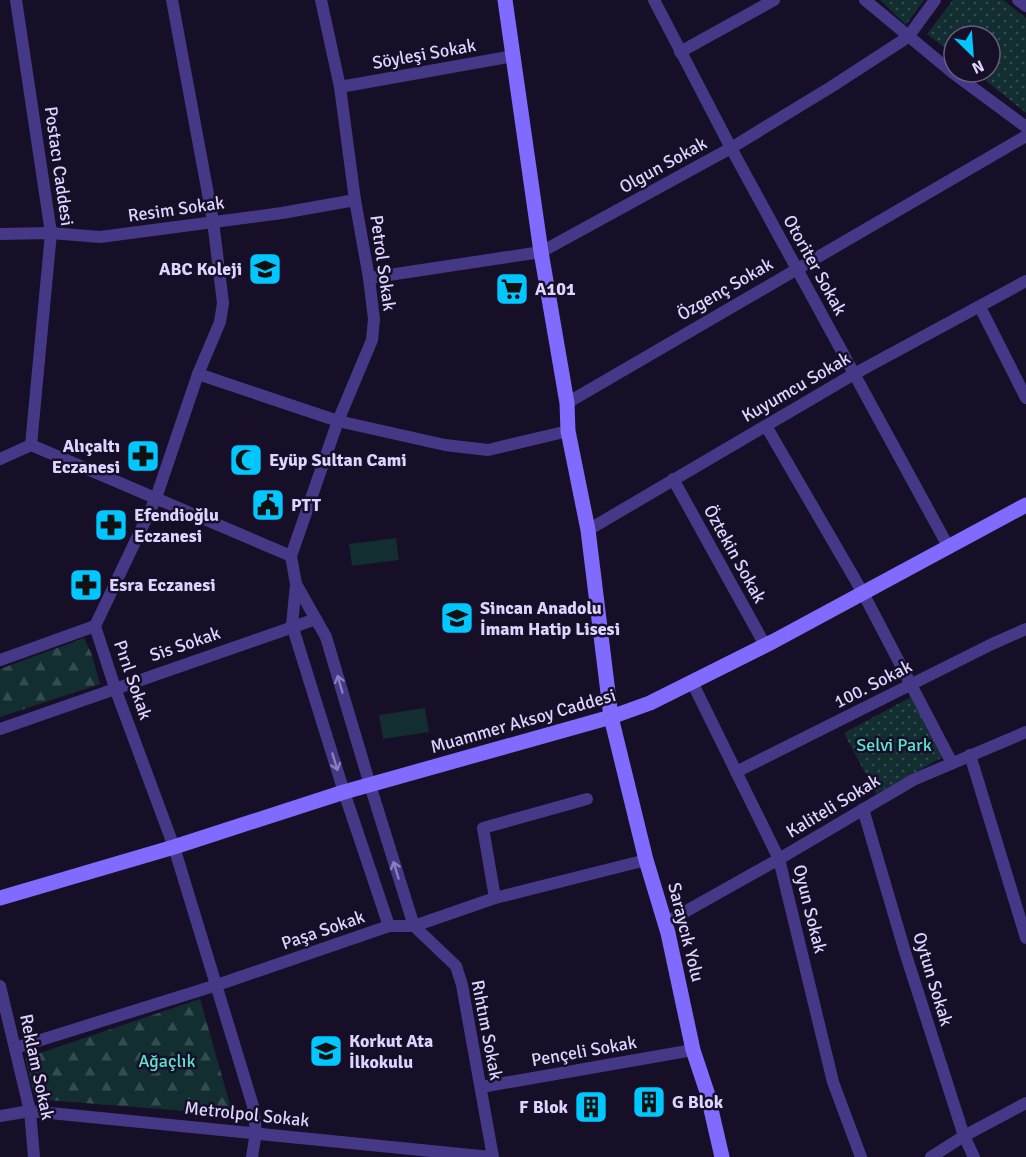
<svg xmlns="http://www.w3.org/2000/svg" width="1026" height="1157" font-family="Signika,sans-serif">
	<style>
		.green { fill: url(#green-dots) }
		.forest { fill: url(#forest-firs) }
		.pitch { fill: #122e31 }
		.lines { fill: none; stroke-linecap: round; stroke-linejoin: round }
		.street { stroke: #453987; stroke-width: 12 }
		.secondary { stroke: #816bff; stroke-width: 15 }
		.oneway { stroke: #8a7fbd }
		.labels { text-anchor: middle; stroke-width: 5; stroke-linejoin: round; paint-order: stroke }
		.street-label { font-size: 18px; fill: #ded4ff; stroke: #160f27 }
		.poi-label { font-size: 18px; font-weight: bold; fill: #ded4ff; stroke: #160f27; text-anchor: start }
		.park-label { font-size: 18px; fill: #5de2d1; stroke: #160f27 }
	</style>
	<defs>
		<pattern id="green-dots" width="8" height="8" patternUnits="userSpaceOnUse" patternTransform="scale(1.5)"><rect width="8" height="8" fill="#122e31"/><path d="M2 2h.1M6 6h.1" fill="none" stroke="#344b50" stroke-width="1.8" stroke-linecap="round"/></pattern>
		<pattern id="forest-firs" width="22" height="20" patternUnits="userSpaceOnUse" patternTransform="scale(1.5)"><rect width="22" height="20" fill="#122e31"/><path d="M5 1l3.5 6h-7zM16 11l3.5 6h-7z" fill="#344b50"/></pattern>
	</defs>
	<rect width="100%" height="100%" fill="#160f27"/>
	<g class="green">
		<path d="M880,0H924L906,25Z"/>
		<path d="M953,0H1003L1026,18V113L975,72H990V36H954V55L927,34Z"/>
		<path d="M911,697L943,757L876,794L844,733Z"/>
	</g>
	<g class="forest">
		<path d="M84,638L92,655L100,684L0,717V669Z"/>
		<path d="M200,999L233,1115L35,1099L25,1058Z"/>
	</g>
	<g class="pitch">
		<path d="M396,538L399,560L352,566L349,544Z"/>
		<path d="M425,708L429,732L383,739L379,715Z"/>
	</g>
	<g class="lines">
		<g class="street">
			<path d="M16,0L51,233L31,445"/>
			<path d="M172,0L213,221L223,303L220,322L198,374L156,498L95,626L115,688L174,847L253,1106L256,1132L252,1157"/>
			<path d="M321,0L340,87L355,200L369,278L374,319L372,340L338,421L291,556L296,584L292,625L344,792L389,926"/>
			<path d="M654,0L731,148L948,546"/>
			<path d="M865,0L953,73L1026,127"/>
			<path d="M1018,0L1026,6"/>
			<path d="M680,52L774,0"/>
			<path d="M340,87L514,56"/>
			<path d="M0,234L51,233L100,237L282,213L355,200"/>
			<path d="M369,278L541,252L731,148L831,87L908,37L935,0"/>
			<path d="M980,307L1026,398"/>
			<path d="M198,374L338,421L445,445L488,450L568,431"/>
			<path d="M567,403L1026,136"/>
			<path d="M766,426L863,593L952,763"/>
			<path d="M0,459L31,445L291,556"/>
			<path d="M673,479L765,645"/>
			<path d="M588,530L854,374L1026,281"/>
			<path d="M296,584L326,637L370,785L414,926L456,966L462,985L493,1157"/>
			<path d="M0,660L95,626"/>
			<path d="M692,682L779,859L833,1082L861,1157"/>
			<path d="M0,729L316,619"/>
			<path d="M970,755L1026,938"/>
			<path d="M736,772L992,644L1026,629"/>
			<path d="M863,809L905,952L964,1136L974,1157"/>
			<path d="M495,898L483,828L587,799"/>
			<path d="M665,923L779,859L913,780L1026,732"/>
			<path d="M0,986L30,1111L34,1157"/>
			<path d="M15,1048L217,985L389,926H414L495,898L646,860"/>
			<path d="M481,1087L693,1050"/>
			<path d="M0,1116L30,1111L491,1157"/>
			<path d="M931,1157L964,1136L1026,1103"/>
		</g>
		<g class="secondary">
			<path d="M505,0L541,252L567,403L568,431L588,530L611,717L646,860L668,933L693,1050L707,1092L722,1157"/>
			<path d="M0,898L174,847L344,792L611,717L650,703L774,641L1026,505"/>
		</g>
	</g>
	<defs><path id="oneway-shaft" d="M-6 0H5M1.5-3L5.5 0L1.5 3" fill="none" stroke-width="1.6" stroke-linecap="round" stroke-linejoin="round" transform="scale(1.5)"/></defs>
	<g class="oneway">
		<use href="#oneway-shaft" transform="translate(340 684) rotate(-106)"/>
		<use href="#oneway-shaft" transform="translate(335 762) rotate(73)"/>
		<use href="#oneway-shaft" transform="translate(396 870) rotate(-107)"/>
	</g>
	<defs>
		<g id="school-square" transform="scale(1.725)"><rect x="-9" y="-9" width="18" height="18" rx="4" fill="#00c7ff" stroke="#160f27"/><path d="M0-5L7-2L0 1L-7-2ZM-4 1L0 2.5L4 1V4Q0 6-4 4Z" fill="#111"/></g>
		<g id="supermarket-square" transform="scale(1.725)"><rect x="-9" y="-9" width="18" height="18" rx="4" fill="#00c7ff" stroke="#160f27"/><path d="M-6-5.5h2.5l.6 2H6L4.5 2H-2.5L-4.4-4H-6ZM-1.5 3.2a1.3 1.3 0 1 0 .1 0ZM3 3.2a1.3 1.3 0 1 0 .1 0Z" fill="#111"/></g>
		<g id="pharmacy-square" transform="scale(1.725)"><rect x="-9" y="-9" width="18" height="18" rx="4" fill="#00c7ff" stroke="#160f27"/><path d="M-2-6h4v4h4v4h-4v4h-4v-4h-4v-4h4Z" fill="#111"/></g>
		<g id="mosque-square" transform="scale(1.725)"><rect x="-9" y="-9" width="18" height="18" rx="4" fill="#00c7ff" stroke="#160f27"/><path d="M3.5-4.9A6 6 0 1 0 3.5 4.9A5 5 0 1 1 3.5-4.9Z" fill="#111"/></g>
		<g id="civic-square" transform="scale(1.725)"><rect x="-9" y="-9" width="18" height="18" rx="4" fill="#00c7ff" stroke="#160f27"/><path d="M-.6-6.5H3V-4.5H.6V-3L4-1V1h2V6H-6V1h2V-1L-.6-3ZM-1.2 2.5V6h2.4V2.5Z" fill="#111"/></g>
		<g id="building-square" transform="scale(1.725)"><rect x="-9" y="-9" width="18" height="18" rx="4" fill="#00c7ff" stroke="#160f27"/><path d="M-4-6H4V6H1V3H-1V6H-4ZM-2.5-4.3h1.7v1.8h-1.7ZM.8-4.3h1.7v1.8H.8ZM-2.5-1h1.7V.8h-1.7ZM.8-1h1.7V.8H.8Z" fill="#111"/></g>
	</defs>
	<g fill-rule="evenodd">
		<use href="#school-square" x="265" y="269"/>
		<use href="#supermarket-square" x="512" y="289"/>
		<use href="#pharmacy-square" x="143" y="456"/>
		<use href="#mosque-square" x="246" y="460"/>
		<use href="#civic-square" x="268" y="505"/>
		<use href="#pharmacy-square" x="111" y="525"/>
		<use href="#pharmacy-square" x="86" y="585"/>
		<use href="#school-square" x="457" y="618"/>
		<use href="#school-square" x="326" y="1051"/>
		<use href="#building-square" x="649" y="1102"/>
		<use href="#building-square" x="591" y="1107"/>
	</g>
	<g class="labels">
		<g class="street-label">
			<text transform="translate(424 54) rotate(-10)" y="6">Söyleşi Sokak</text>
			<text transform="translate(663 165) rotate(-29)" y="6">Olgun Sokak</text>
			<text transform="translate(59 166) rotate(82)" y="6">Postacı Caddesi</text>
			<text transform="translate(176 209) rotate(-8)" y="6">Resim Sokak</text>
			<text transform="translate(383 263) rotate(82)" y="6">Petrol Sokak</text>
			<text transform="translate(815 265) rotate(61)" y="6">Otoriter Sokak</text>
			<text transform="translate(725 289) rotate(-30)" y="6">Özgenç Sokak</text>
			<text transform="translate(796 387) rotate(-30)" y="6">Kuyumcu Sokak</text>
			<text transform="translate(735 554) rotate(61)" y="6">Öztekin Sokak</text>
			<text transform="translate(185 644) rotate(-19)" y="6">Sis Sokak</text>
			<text transform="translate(133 680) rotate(71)" y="6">Pırıl Sokak</text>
			<text transform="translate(873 684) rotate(-27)" y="6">100. Sokak</text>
			<text transform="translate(523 721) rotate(-16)" y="6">Muammer Aksoy Caddesi</text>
			<text transform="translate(833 806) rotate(-31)" y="6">Kaliteli Sokak</text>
			<text transform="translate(810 909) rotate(76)" y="6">Oyun Sokak</text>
			<text transform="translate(323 930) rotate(-19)" y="6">Paşa Sokak</text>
			<text transform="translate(686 932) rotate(76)" y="6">Saraycık Yolu</text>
			<text transform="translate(933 979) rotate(73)" y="6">Oytun Sokak</text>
			<text transform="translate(487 1030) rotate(79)" y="6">Rıhtım Sokak</text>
			<text transform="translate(584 1051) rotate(-10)" y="6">Pençeli Sokak</text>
			<text transform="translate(37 1067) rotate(78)" y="6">Reklam Sokak</text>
			<text transform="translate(247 1114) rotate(6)" y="6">Metrolpol Sokak</text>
		</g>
		<g class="poi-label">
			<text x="242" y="275" text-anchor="end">ABC Koleji</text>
			<text x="535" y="295">A101</text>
			<text x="120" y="452" text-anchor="end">Alıçaltı<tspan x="120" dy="21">Eczanesi</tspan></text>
			<text x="269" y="466">Eyüp Sultan Cami</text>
			<text x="291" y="511">PTT</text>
			<text x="134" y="521">Efendioğlu<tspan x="134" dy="21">Eczanesi</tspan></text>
			<text x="109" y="591">Esra Eczanesi</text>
			<text x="480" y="614">Sincan Anadolu<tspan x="480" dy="21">İmam Hatip Lisesi</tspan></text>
			<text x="349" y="1047">Korkut Ata<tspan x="349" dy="21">İlkokulu</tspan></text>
			<text x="672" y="1108">G Blok</text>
			<text x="568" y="1113" text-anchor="end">F Blok</text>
		</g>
		<g class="park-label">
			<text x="894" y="751">Selvi Park</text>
			<text x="167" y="1067">Ağaçlık</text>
		</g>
	</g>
	<g transform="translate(972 54) rotate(155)"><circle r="28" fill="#160f27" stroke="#665e7d" stroke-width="1.5"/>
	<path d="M0-4.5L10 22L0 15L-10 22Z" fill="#00c7ff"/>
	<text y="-9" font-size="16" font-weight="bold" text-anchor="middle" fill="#ded4ff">N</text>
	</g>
</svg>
